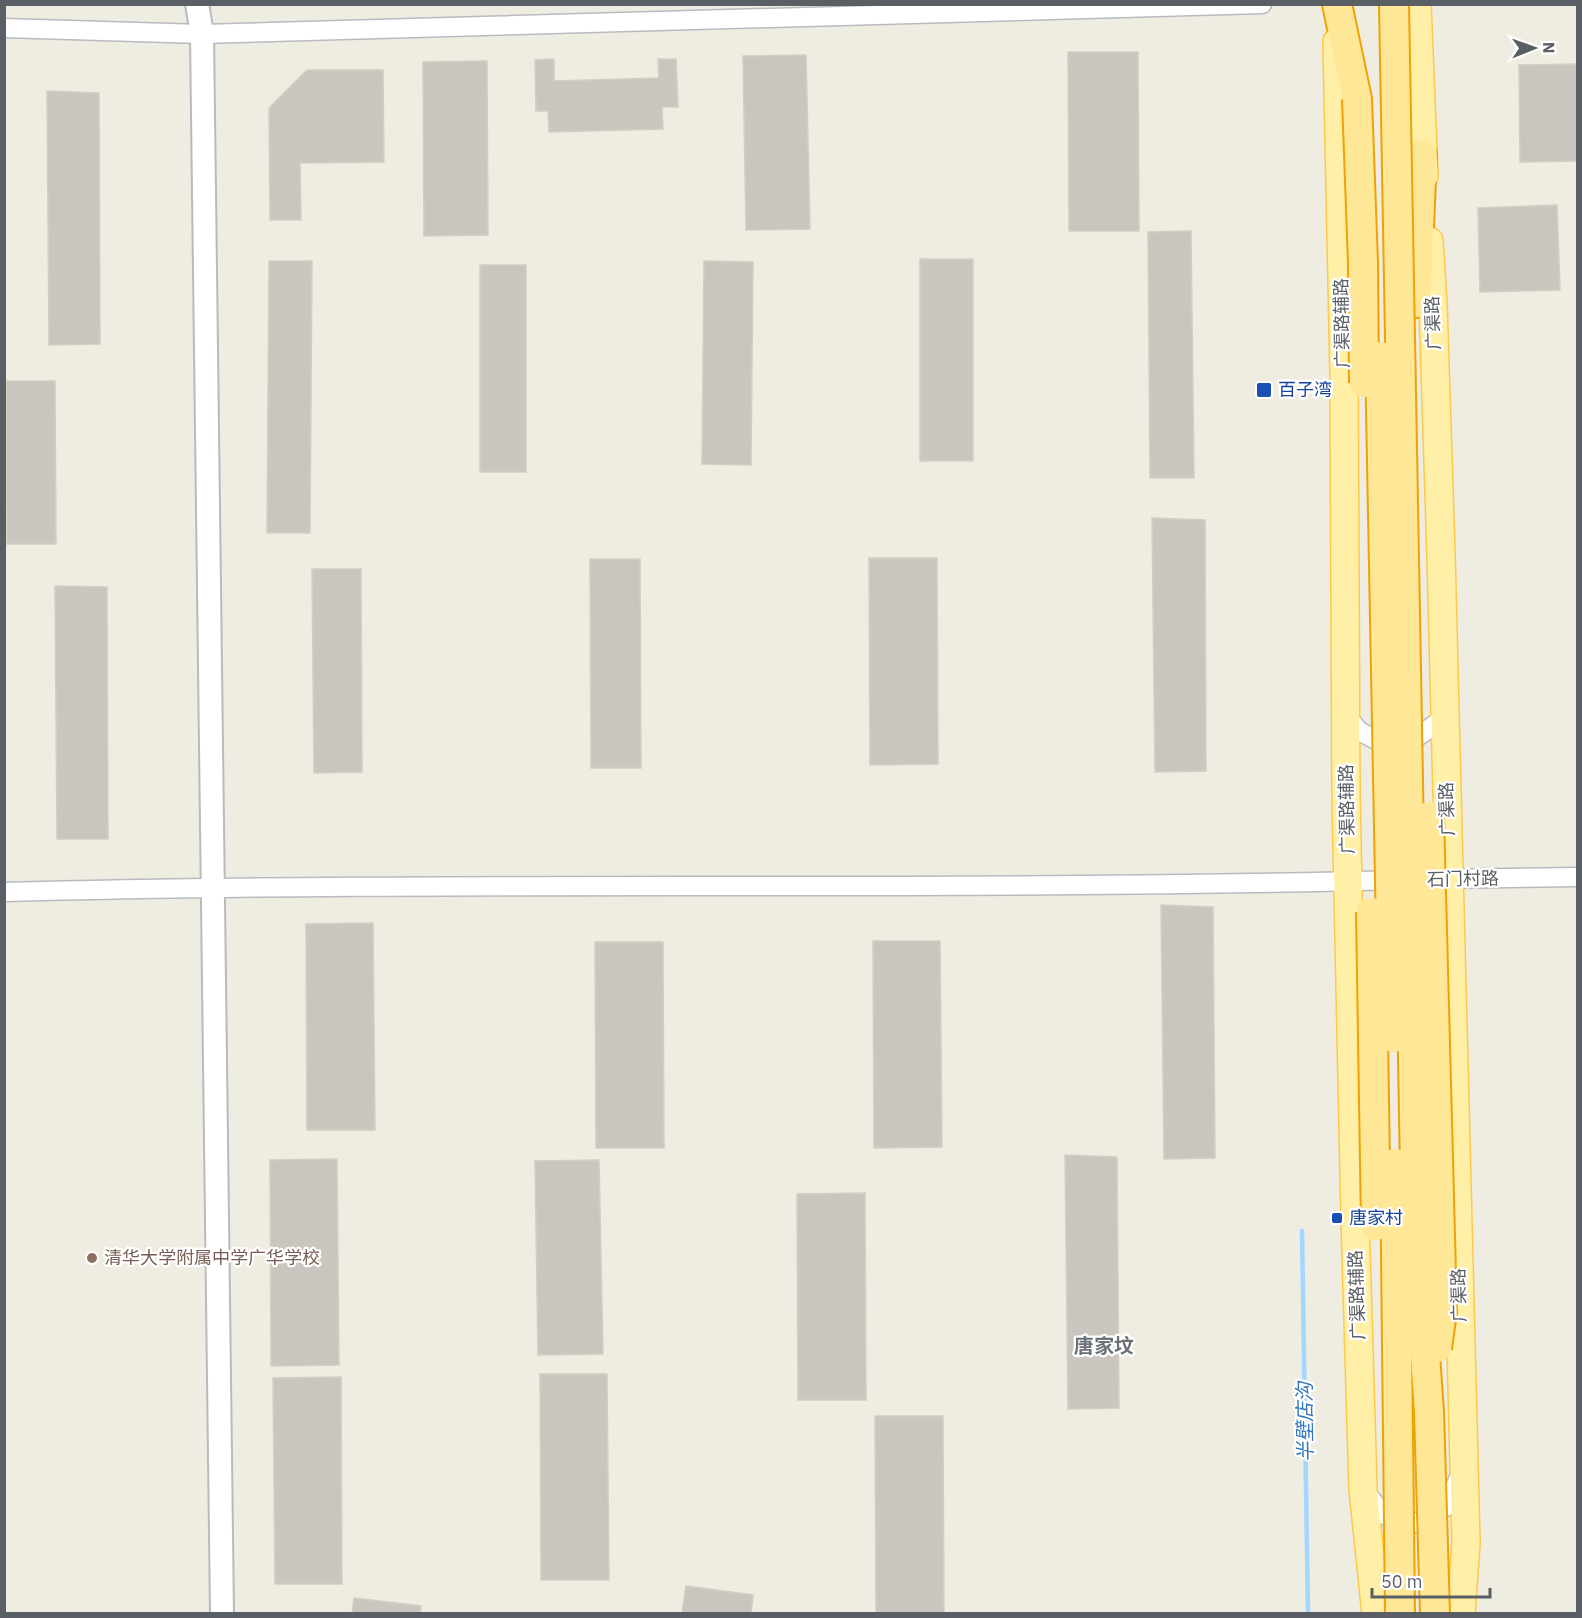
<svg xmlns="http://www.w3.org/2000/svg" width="1582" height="1618" font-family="'IBM Plex Sans','Noto Sans SC',sans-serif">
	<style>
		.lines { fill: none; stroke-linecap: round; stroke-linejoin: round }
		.stream { stroke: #a2d8ff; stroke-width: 4.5 }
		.building { fill: #cac6bf; stroke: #d4cec0; stroke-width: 1.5 }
		.minor-casing { stroke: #b7bbc0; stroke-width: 21 }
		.tertiary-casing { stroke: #b7bbc0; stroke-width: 26 }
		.primary-casing { stroke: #ffca4b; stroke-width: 30 }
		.trunk-casing { stroke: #f1a200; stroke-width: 32 }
		.minor { stroke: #fff; stroke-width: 18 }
		.tertiary { stroke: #fff; stroke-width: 22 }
		.primary { stroke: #ffefa7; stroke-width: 27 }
		.trunk { stroke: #ffe798; stroke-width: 28 }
		.trunk-bridge-casing { stroke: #f1a200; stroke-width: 32; stroke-linecap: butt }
		.trunk-bridge { stroke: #ffe798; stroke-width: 28 }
		.transit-dot { fill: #1a4fb4; stroke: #fff; stroke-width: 2 }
		.education-dot { fill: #8d6e63; stroke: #fff; stroke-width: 2 }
		.labels { text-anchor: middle; stroke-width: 4.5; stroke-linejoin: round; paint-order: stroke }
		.street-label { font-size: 18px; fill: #5a5f65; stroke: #fff }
		.transit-label { font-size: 18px; fill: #164399; stroke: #fff; text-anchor: start }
		.education-label { font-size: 18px; fill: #785e54; stroke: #fff; text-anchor: start }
		.neighbourhood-label { font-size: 20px; font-weight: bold; fill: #6b7177; stroke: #fff }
		.water-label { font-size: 20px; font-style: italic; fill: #3478bc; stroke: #fff }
	</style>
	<rect width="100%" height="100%" fill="#efece2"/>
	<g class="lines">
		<path class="stream" d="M1302,1231L1308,1614"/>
	</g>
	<g class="building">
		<path d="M1068,52H1138L1139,231H1069Z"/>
		<path d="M806,55L810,229L746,230L743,56Z"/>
		<path d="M554,59V81L659,78L658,59H676L678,107H662L663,129L549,132L548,111H536L535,60Z"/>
		<path d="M487,61L488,235L424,236L423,62Z"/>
		<path d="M1578,64V161L1520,162L1519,65Z"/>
		<path d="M307,70H383L384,162L300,163L301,220H270L269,108Z"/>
		<path d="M47,91L99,93L100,344L49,345Z"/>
		<path d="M1557,205L1560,290L1480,292L1478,208Z"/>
		<path d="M1191,231L1194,478H1150L1148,232Z"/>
		<rect x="920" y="259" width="53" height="202"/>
		<path d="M269,261H312L310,533H267Z"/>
		<path d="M704,261L753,262L751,465L702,464Z"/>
		<rect x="480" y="265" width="46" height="207"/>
		<path d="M6,381H55L56,544H7Z"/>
		<path d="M1152,518L1205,520L1206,771L1155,772Z"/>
		<path d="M869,558H937L938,764L870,765Z"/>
		<path d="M590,559H640L641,768H591Z"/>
		<path d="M312,569H361L362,772L314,773Z"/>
		<path d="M55,586L107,587L108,839H57Z"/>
		<path d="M1161,905L1213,907L1215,1158L1164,1159Z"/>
		<path d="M373,923L375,1130H307L306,924Z"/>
		<path d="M873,941H940L942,1147L874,1148Z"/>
		<path d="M595,942H663L664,1148H596Z"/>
		<path d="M1065,1155L1117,1157L1119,1408L1068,1409Z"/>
		<path d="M337,1159L339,1365L271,1366L270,1160Z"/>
		<path d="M599,1160L603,1354L538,1355L535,1161Z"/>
		<path d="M865,1193L866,1400H798L797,1194Z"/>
		<path d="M540,1374H607L609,1580H541Z"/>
		<path d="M341,1377L342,1584H275L273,1378Z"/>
		<path d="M875,1416H943L944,1614H876Z"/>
		<path d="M686,1586L753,1595L751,1614H682Z"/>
		<path d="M354,1598L421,1606L420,1614H352Z"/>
	</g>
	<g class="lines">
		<g class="minor-casing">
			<g id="minor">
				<path d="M4,28L202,34L1262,4"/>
				<path d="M1345,714L1359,731L1378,741H1394L1416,738L1445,717"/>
				<path d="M1440,879L1578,877"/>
				<path d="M4,892C470,880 935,892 1401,880"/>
				<path d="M1364,1490L1384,1515L1416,1523L1447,1506L1460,1475"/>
			</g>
		</g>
		<g class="tertiary-casing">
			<path id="tertiary" d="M197,4L202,34L222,1614"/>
		</g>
		<g class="primary-casing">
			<g id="primary">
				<path d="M1417,4L1424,176"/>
				<path d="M1337,42L1344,374L1346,796L1355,1217L1363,1489L1376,1614"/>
				<path d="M1429,241L1433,304L1441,554L1466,1543L1461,1614"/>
			</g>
		</g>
		<g class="trunk-casing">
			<g id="trunk">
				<path d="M1337,4L1357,99"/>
				<path d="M1416,303L1422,154"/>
			</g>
		</g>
		<use href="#minor" class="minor"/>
		<use href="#tertiary" class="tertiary"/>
		<use href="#primary" class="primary"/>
		<use href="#trunk" class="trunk"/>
		<g class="trunk-bridge-casing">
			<g id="trunk-bridge">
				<path d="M1394,4L1416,1225L1429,1412L1435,1614"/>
				<path d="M1357,99L1363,263L1364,383"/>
				<path d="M1380,356L1393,1038"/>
				<path d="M1429,816L1442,1312L1437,1348"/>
				<path d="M1371,912L1376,1226"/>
				<path d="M1395,1163L1400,1614"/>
			</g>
		</g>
		<use href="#trunk-bridge" class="trunk-bridge"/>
	</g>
	<g class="transit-dot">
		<rect x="1256" y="382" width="16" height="16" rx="3"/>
		<rect x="1331" y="1212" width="12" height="12" rx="3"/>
	</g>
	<circle class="education-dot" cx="92" cy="1258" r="6"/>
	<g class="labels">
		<g class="street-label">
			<text transform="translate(1342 323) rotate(-91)" y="6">广渠路辅路</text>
			<text transform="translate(1433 323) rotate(-92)" y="6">广渠路</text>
			<text transform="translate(1347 809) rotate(-91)" y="6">广渠路辅路</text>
			<text transform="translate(1447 809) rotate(-92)" y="6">广渠路</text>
			<text transform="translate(1463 879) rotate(-1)" y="6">石门村路</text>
			<text transform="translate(1357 1295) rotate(-92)" y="6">广渠路辅路</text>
			<text transform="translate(1459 1295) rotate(-91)" y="6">广渠路</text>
		</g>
		<g class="transit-label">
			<text x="1278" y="396">百子湾</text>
			<text x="1349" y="1224">唐家村</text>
		</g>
		<g class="education-label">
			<text x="104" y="1264">清华大学附属中学广华学校</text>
		</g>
		<g class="neighbourhood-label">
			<text x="1104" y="1353">唐家坟</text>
		</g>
		<g class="water-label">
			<text transform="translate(1305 1422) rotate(-91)" y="7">半壁店沟</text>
		</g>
	</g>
	<rect width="1582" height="1618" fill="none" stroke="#5a5f65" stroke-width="12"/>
	<g transform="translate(1534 48) rotate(89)" stroke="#ffffff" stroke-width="4.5" paint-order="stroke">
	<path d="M0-4.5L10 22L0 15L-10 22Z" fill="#5a5f65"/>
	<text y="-9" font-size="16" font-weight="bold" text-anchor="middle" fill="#5a5f65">N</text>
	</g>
	<path d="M1372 1588v9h118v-9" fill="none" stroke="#5a5f65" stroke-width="3"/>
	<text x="1381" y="1588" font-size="18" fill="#5a5f65" stroke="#ffffff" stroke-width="4.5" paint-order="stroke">50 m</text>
</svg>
